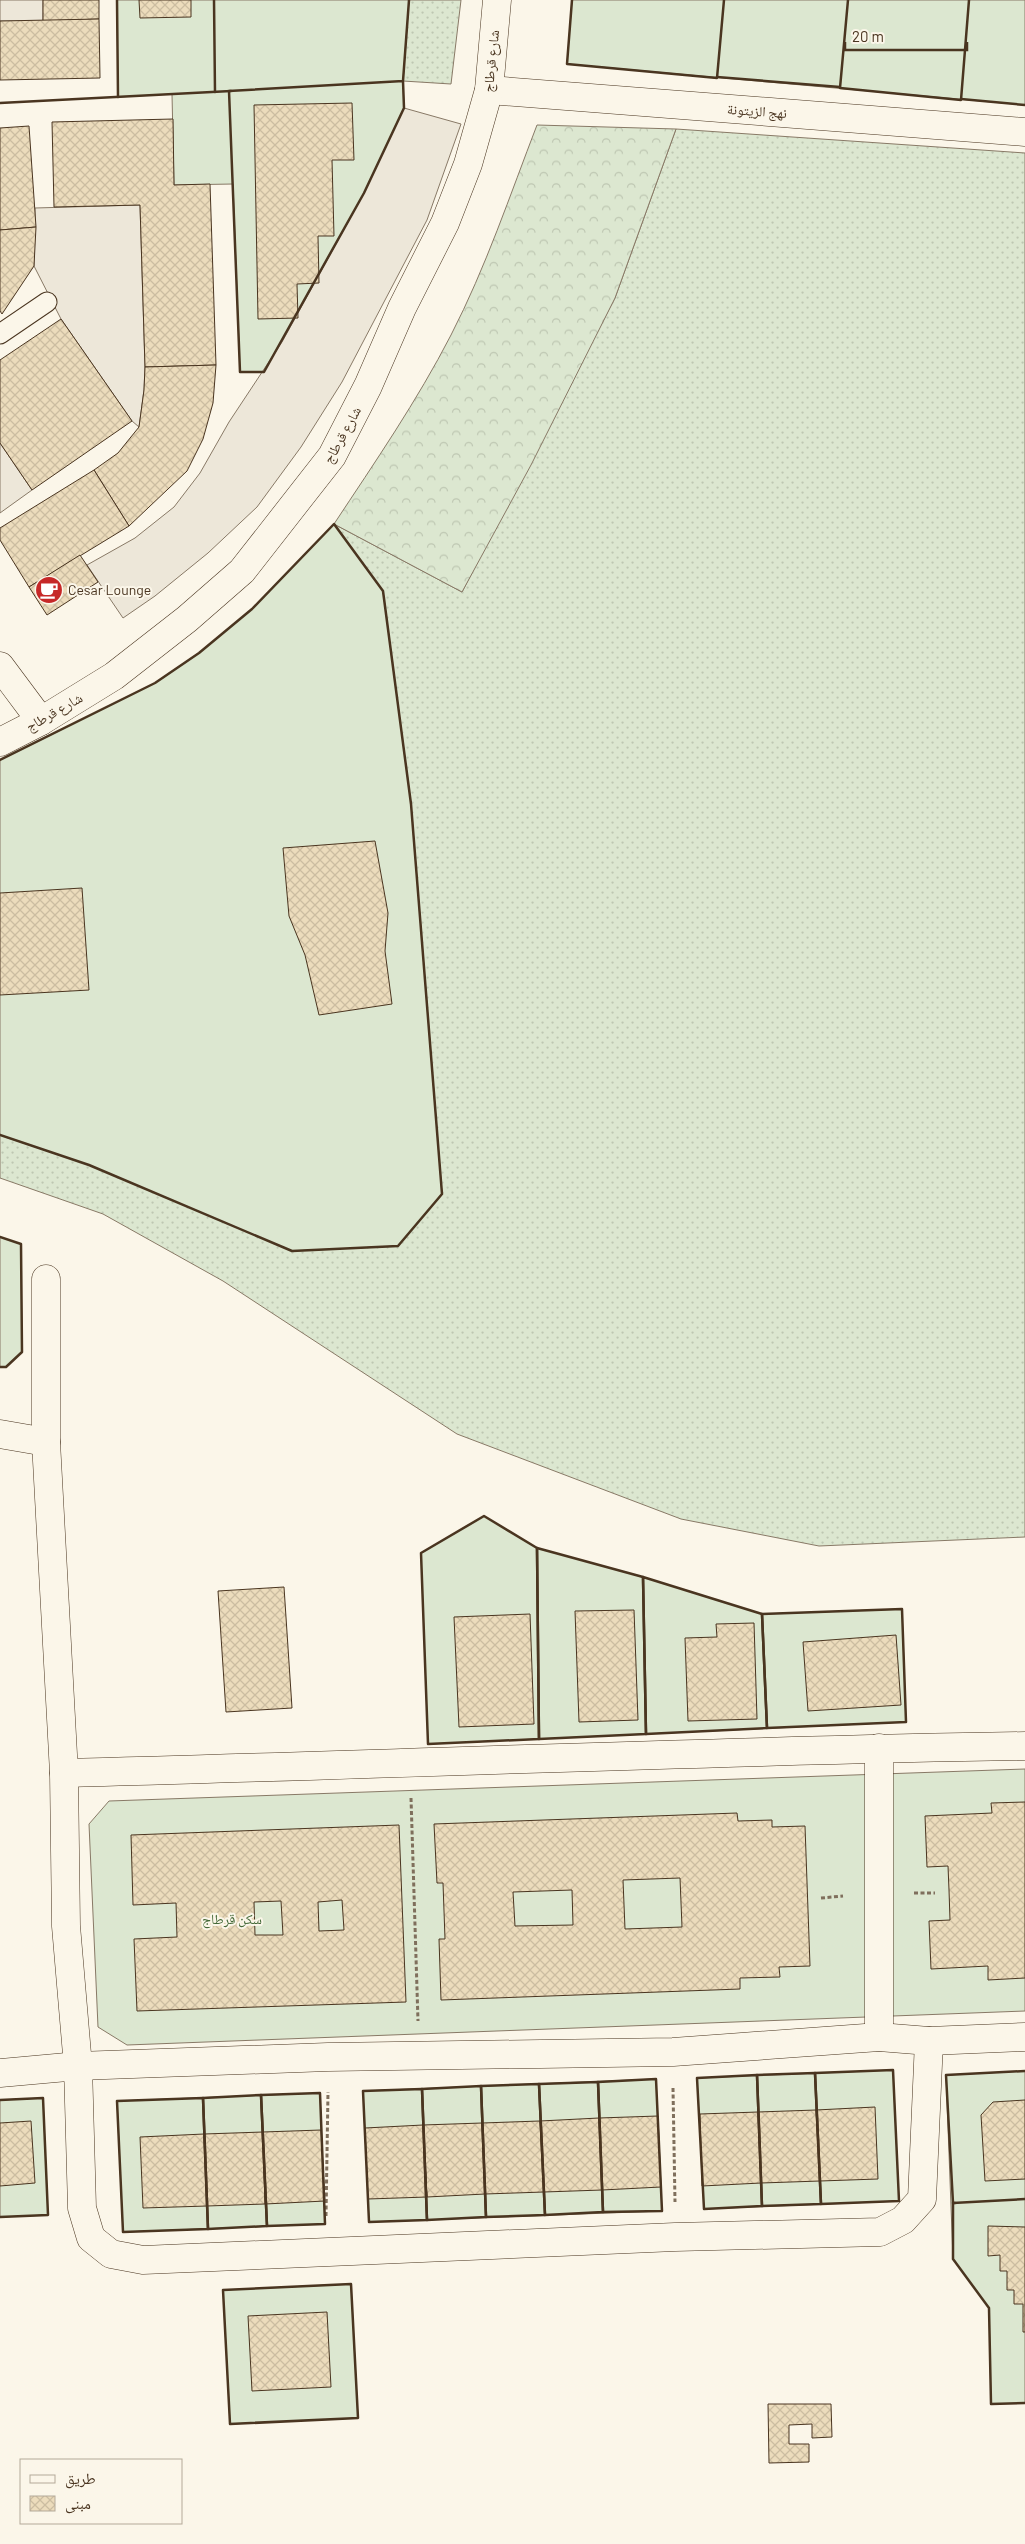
<svg xmlns="http://www.w3.org/2000/svg" width="1025" height="2544" font-family="Barlow,'Noto Naskh Arabic',sans-serif">
	<style>
		.grass { fill: url(#grass-dots); stroke: #887966 }
		.forest { fill: url(#forest-crowns); stroke: #887966 }
		.garden { fill: #dce7d0; stroke: #887966 }
		.parking { fill: #ede7d9; stroke: #887966 }
		.building { fill: url(#building-cross-hatch); stroke: #4a3520; fill-rule: evenodd }
		.lines { fill: none; stroke-linecap: round; stroke-linejoin: round }
		.lane-casing { stroke: #4a3520; stroke-width: 21 }
		.street-casing { stroke: #4a3520; stroke-width: 29 }
		.secondary-casing { stroke: #4a3520; stroke-width: 29 }
		.path { stroke: #7f6f5c; stroke-width: 3; stroke-dasharray: 4 2.5; stroke-linecap: butt }
		.lane { stroke: #fbf6e9; stroke-width: 19 }
		.street { stroke: #fbf6e9; stroke-width: 28 }
		.secondary { stroke: #fbf6e9; stroke-width: 28 }
		.wall { stroke: #4a3520; stroke-width: 2.5 }
		.labels { text-anchor: middle; stroke-width: 4; stroke-linejoin: round; paint-order: stroke }
		.street-label { font-size: 14px; fill: #4a3520; stroke: #fbf6e9 }
		.poi-label { font-size: 14px; fill: #4a3520; stroke: #fbf6e9; text-anchor: start }
		.park-label { font-size: 14px; fill: #436837; stroke: #fbf6e9 }
	</style>
	<defs>
		<pattern id="grass-dots" width="8" height="8" patternUnits="userSpaceOnUse" patternTransform="scale(1.25)"><rect width="8" height="8" fill="#dce7d0"/><path d="M2 2h.1M6 6h.1" fill="none" stroke="#bec7b2" stroke-width="1.8" stroke-linecap="round"/></pattern>
		<pattern id="forest-crowns" width="20" height="18" patternUnits="userSpaceOnUse" patternTransform="scale(1.25)"><rect width="20" height="18" fill="#dce7d0"/><path d="M2 6a3 3 0 1 1 6 0M12 15a3 3 0 1 1 6 0" fill="none" stroke="#bec7b2"/></pattern>
		<pattern id="building-cross-hatch" width="8" height="8" patternUnits="userSpaceOnUse" patternTransform="scale(1.25)"><rect width="8" height="8" fill="#ecdcbc"/><path d="M0 0l8 8M0 8l8-8" fill="none" stroke="#ccbda1"/></pattern>
	</defs>
	<rect width="100%" height="100%" fill="#fbf6e9"/>
	<g class="grass">
		<path d="M409,0H461L451,84L403,81Z"/>
		<path d="M676,129L1025,153V1537L819,1546L681,1519L457,1434L223,1281L103,1214L0,1178V1135L89,1165L442,1194L411,804L383,591L334,524L462,592L615,298Z"/>
	</g>
	<path class="forest" d="M537,125L676,129L615,298L531,465L462,592L334,524C375,462 417,401 451,335C486,267 510,195 537,125Z"/>
	<g class="garden">
		<path d="M117,0H409L403,81L404,108L364,193L264,372H240L233,184L174,185L172,94L118,97Z"/>
		<path d="M572,0H1025V105L567,64Z"/>
		<path d="M334,524L383,591L411,804L442,1194L398,1246L292,1251L89,1165L0,1135V760L155,683L199,653L252,609Z"/>
		<path d="M0,1237L21,1244L22,1352L6,1367H0Z"/>
		<path d="M484,1516L537,1548L643,1577L762,1614L902,1609L906,1722L428,1744L421,1553Z"/>
		<path d="M1025,1769V2011L127,2045L98,2027L89,1824L109,1801Z"/>
		<path d="M893,2070L899,2201L704,2209L697,2078Z"/>
		<path d="M1025,2071V2403L991,2404L989,2308L953,2259L946,2075Z"/>
		<path d="M656,2079L662,2211L369,2222L363,2091Z"/>
		<path d="M320,2093L325,2224L123,2232L117,2101Z"/>
		<path d="M43,2098L48,2215L0,2217V2100Z"/>
		<path d="M351,2284L358,2418L230,2424L223,2290Z"/>
	</g>
	<g class="parking">
		<rect x="0" y="0" width="43" height="21"/>
		<path d="M404,108L461,124L427,220L342,382L301,447L257,507L208,553L155,596L123,618L87,565L135,538L174,507L200,473L229,422L282,342L364,193Z"/>
		<path d="M140,205L145,367L144,390L139,427L132,421L61,319L34,266L35,208Z"/>
		<path d="M0,443L32,490L0,513Z"/>
	</g>
	<g class="building">
		<path d="M43,0H99V19L43,21Z"/>
		<path d="M139,0H191V17L140,18Z"/>
		<path d="M99,19L100,78L0,80V21Z"/>
		<path d="M352,103L354,160H332L334,236H318L319,283L297,284L298,318L258,319L254,105Z"/>
		<path d="M173,119L174,185L210,184L216,365L145,367L140,205L54,207L52,122Z"/>
		<path d="M29,126L36,227L0,230V128Z"/>
		<path d="M36,227L34,266L2,314L0,311V230Z"/>
		<path d="M61,319L132,421L32,490L0,443V360Z"/>
		<path d="M216,365L213,403L203,439L187,471L129,526L94,470L118,453L139,427L144,390L145,367Z"/>
		<path d="M94,470L129,526L29,587L0,540V528Z"/>
		<path d="M80,555L98,582L47,615L29,587Z"/>
		<path d="M375,841L388,913L385,951L392,1004L319,1015L305,955L289,916L283,848Z"/>
		<path d="M82,888L89,990L0,995V893Z"/>
		<path d="M284,1587L292,1708L226,1712L218,1591Z"/>
		<path d="M634,1610L638,1720L579,1722L575,1611Z"/>
		<path d="M530,1614L534,1724L459,1727L454,1617Z"/>
		<path d="M754,1623L757,1719L688,1721L685,1638L717,1637L716,1624Z"/>
		<path d="M896,1635L901,1705L808,1711L803,1642Z"/>
		<path d="M1025,1802V1978L988,1980V1966L931,1969L929,1921L950,1920L949,1890L948,1866L927,1867L925,1816L992,1813L991,1803Z"/>
		<path d="M737,1813L738,1821L772,1820V1827L805,1826L810,1966L779,1967L780,1977L740,1978V1989L441,2000L439,1939H445L443,1883H437L434,1824ZM680,1878L682,1927L625,1929L623,1880ZM572,1890L573,1925L515,1926L513,1892Z"/>
		<path d="M399,1825L406,2002L137,2011L134,1939L177,1937L176,1903L133,1905L131,1835ZM342,1900L344,1930L319,1931L318,1902ZM281,1901L283,1935H255L254,1902Z"/>
		<path d="M1025,2100V2179L985,2181L981,2115L993,2102Z"/>
		<path d="M875,2107L878,2179L820,2181L816,2110Z"/>
		<path d="M816,2110L820,2181L761,2183L758,2112Z"/>
		<path d="M758,2112L761,2183L702,2186L700,2114Z"/>
		<path d="M658,2116L661,2187L602,2190L599,2118Z"/>
		<path d="M599,2118L602,2190L544,2192L540,2121Z"/>
		<path d="M31,2121L35,2183L0,2186V2123Z"/>
		<path d="M540,2121L544,2192L485,2194L482,2123Z"/>
		<path d="M482,2123L485,2194L427,2197L423,2125Z"/>
		<path d="M423,2125L427,2197L368,2199L365,2128Z"/>
		<path d="M321,2130L325,2201L265,2204L263,2132Z"/>
		<path d="M263,2132L265,2204L207,2206L204,2134Z"/>
		<path d="M204,2134L207,2206L143,2208L140,2137Z"/>
		<path d="M988,2226L1025,2227V2332H1023V2304H1014V2290H1007V2271H1000V2255L988,2256Z"/>
		<path d="M327,2312L331,2387L252,2391L248,2316Z"/>
		<path d="M768,2404H831L832,2437L812,2438V2424L789,2425V2444H809V2462L769,2463Z"/>
	</g>
	<g class="lines">
		<g class="lane-casing">
			<path id="lane" d="M0,334L47,302"/>
		</g>
		<g class="street-casing">
			<g id="street">
				<path d="M489,90L1025,132"/>
				<path d="M0,666L41,721"/>
				<path d="M46,1279V1442L64,1773L66,1926L78,2066L82,2208L91,2238L111,2254L143,2260L675,2237L880,2232L903,2220L922,2199L929,2041"/>
				<path d="M0,1434L46,1442"/>
				<path d="M64,1773C384,1765 705,1751 1025,1746"/>
				<path d="M879,2037V1748"/>
				<path d="M0,2073L78,2066L328,2057L673,2052L879,2037L929,2041L1025,2037"/>
			</g>
		</g>
		<g class="secondary-casing">
			<path id="secondary" d="M0,742L41,721L114,676L187,619L242,571L332,456L368,386L402,308L445,223L468,164L489,90L497,0"/>
		</g>
		<g class="path">
			<path d="M411,1798L418,2021"/>
			<path d="M914,1893H935"/>
			<path d="M821,1898L843,1896"/>
			<path d="M673,2088L675,2202"/>
			<path d="M326,2216L328,2092"/>
		</g>
		<use href="#lane" class="lane"/>
		<use href="#street" class="street"/>
		<use href="#secondary" class="secondary"/>
		<g class="wall">
			<path d="M117,0L118,97"/>
			<path d="M214,0L215,92"/>
			<path d="M572,0L567,64L717,78L724,0"/>
			<path d="M848,0L840,88L961,100L969,0"/>
			<path d="M717,77L840,87"/>
			<path d="M403,81L229,91L240,372H264L364,193L404,108L403,81L409,0"/>
			<path d="M961,99L1025,105"/>
			<path d="M0,103L231,91"/>
			<path d="M0,760L155,683L199,653L252,609L334,524L383,591L411,804L442,1194L398,1246L292,1251L89,1165L0,1135"/>
			<path d="M0,1237L21,1244L22,1352L6,1367H0"/>
			<path d="M484,1516L537,1548L539,1739L428,1744L421,1553Z"/>
			<path d="M537,1548L643,1577L646,1734L539,1739Z"/>
			<path d="M643,1577L762,1614L767,1728L646,1734Z"/>
			<path d="M902,1609L906,1722L767,1728L762,1614Z"/>
			<path d="M893,2070L899,2201L821,2204L815,2073Z"/>
			<path d="M815,2073L821,2204L762,2206L757,2075Z"/>
			<path d="M757,2075L762,2206L704,2209L697,2078Z"/>
			<path d="M656,2079L662,2211L603,2212L598,2082Z"/>
			<path d="M598,2082L603,2212L545,2215L539,2084Z"/>
			<path d="M539,2084L545,2215L486,2217L481,2086Z"/>
			<path d="M481,2086L486,2217L427,2220L422,2089Z"/>
			<path d="M422,2089L427,2220L369,2222L363,2091Z"/>
			<path d="M320,2093L325,2224L267,2226L261,2095Z"/>
			<path d="M261,2095L267,2226L208,2229L203,2098Z"/>
			<path d="M203,2098L208,2229L123,2232L117,2101Z"/>
			<path d="M0,2100L43,2098L48,2215L0,2217"/>
			<path d="M1025,2199L953,2203V2259L989,2308L991,2404L1025,2403"/>
			<path d="M955,2203H953L946,2075L1025,2071"/>
			<path d="M351,2284L358,2418L230,2424L223,2290Z"/>
		</g>
	</g>
	<defs>
		<g id="cafe-disc" transform="scale(1.4375)"><circle r="9.5" fill="#c62828" stroke="#fbf6e9"/><path d="M-5.5-4.5H6V0H3Q3 3.5 0 3.5H-2.5Q-5.5 3.5-5.5 0ZM3-3.2v2h1.7v-2ZM-6 4.5H4V6H-6Z" fill="#fff"/></g>
	</defs>
	<g fill-rule="evenodd">
		<use href="#cafe-disc" x="49" y="590"/>
	</g>
	<g class="labels">
		<g class="street-label">
			<text transform="translate(491 61) rotate(-84)" y="5">شارع قرطاج</text>
			<text transform="translate(757 111) rotate(4)" y="5">نهج الزيتونة</text>
			<text transform="translate(342 435) rotate(-61)" y="5">شارع قرطاج</text>
			<text transform="translate(54 712) rotate(-30)" y="5">شارع قرطاج</text>
		</g>
		<g class="poi-label">
			<text x="68" y="595">Cesar Lounge</text>
		</g>
		<g class="park-label">
			<text x="232" y="1924">سكن قرطاج</text>
		</g>
	</g>
	<rect x="20" y="2459" width="162" height="65" fill="#fbf6e9" stroke="#b4a999"/>
	<rect x="30" y="2475" width="25" height="8" fill="#fbf6e9" stroke="#b4a999"/>
	<text x="65" y="2484" font-size="15" fill="#4a3520">طريق</text>
	<rect x="30" y="2496" width="25" height="15" fill="url(#building-cross-hatch)" stroke="#b4a999"/>
	<text x="65" y="2509" font-size="15" fill="#4a3520">مبنى</text>
	<path d="M845 42v8h122v-8" fill="none" stroke="#4a3520" stroke-width="2.5"/>
	<text x="852" y="42" font-size="15" fill="#4a3520" stroke="#fbf6e9" stroke-width="4" paint-order="stroke">20 m</text>
</svg>
